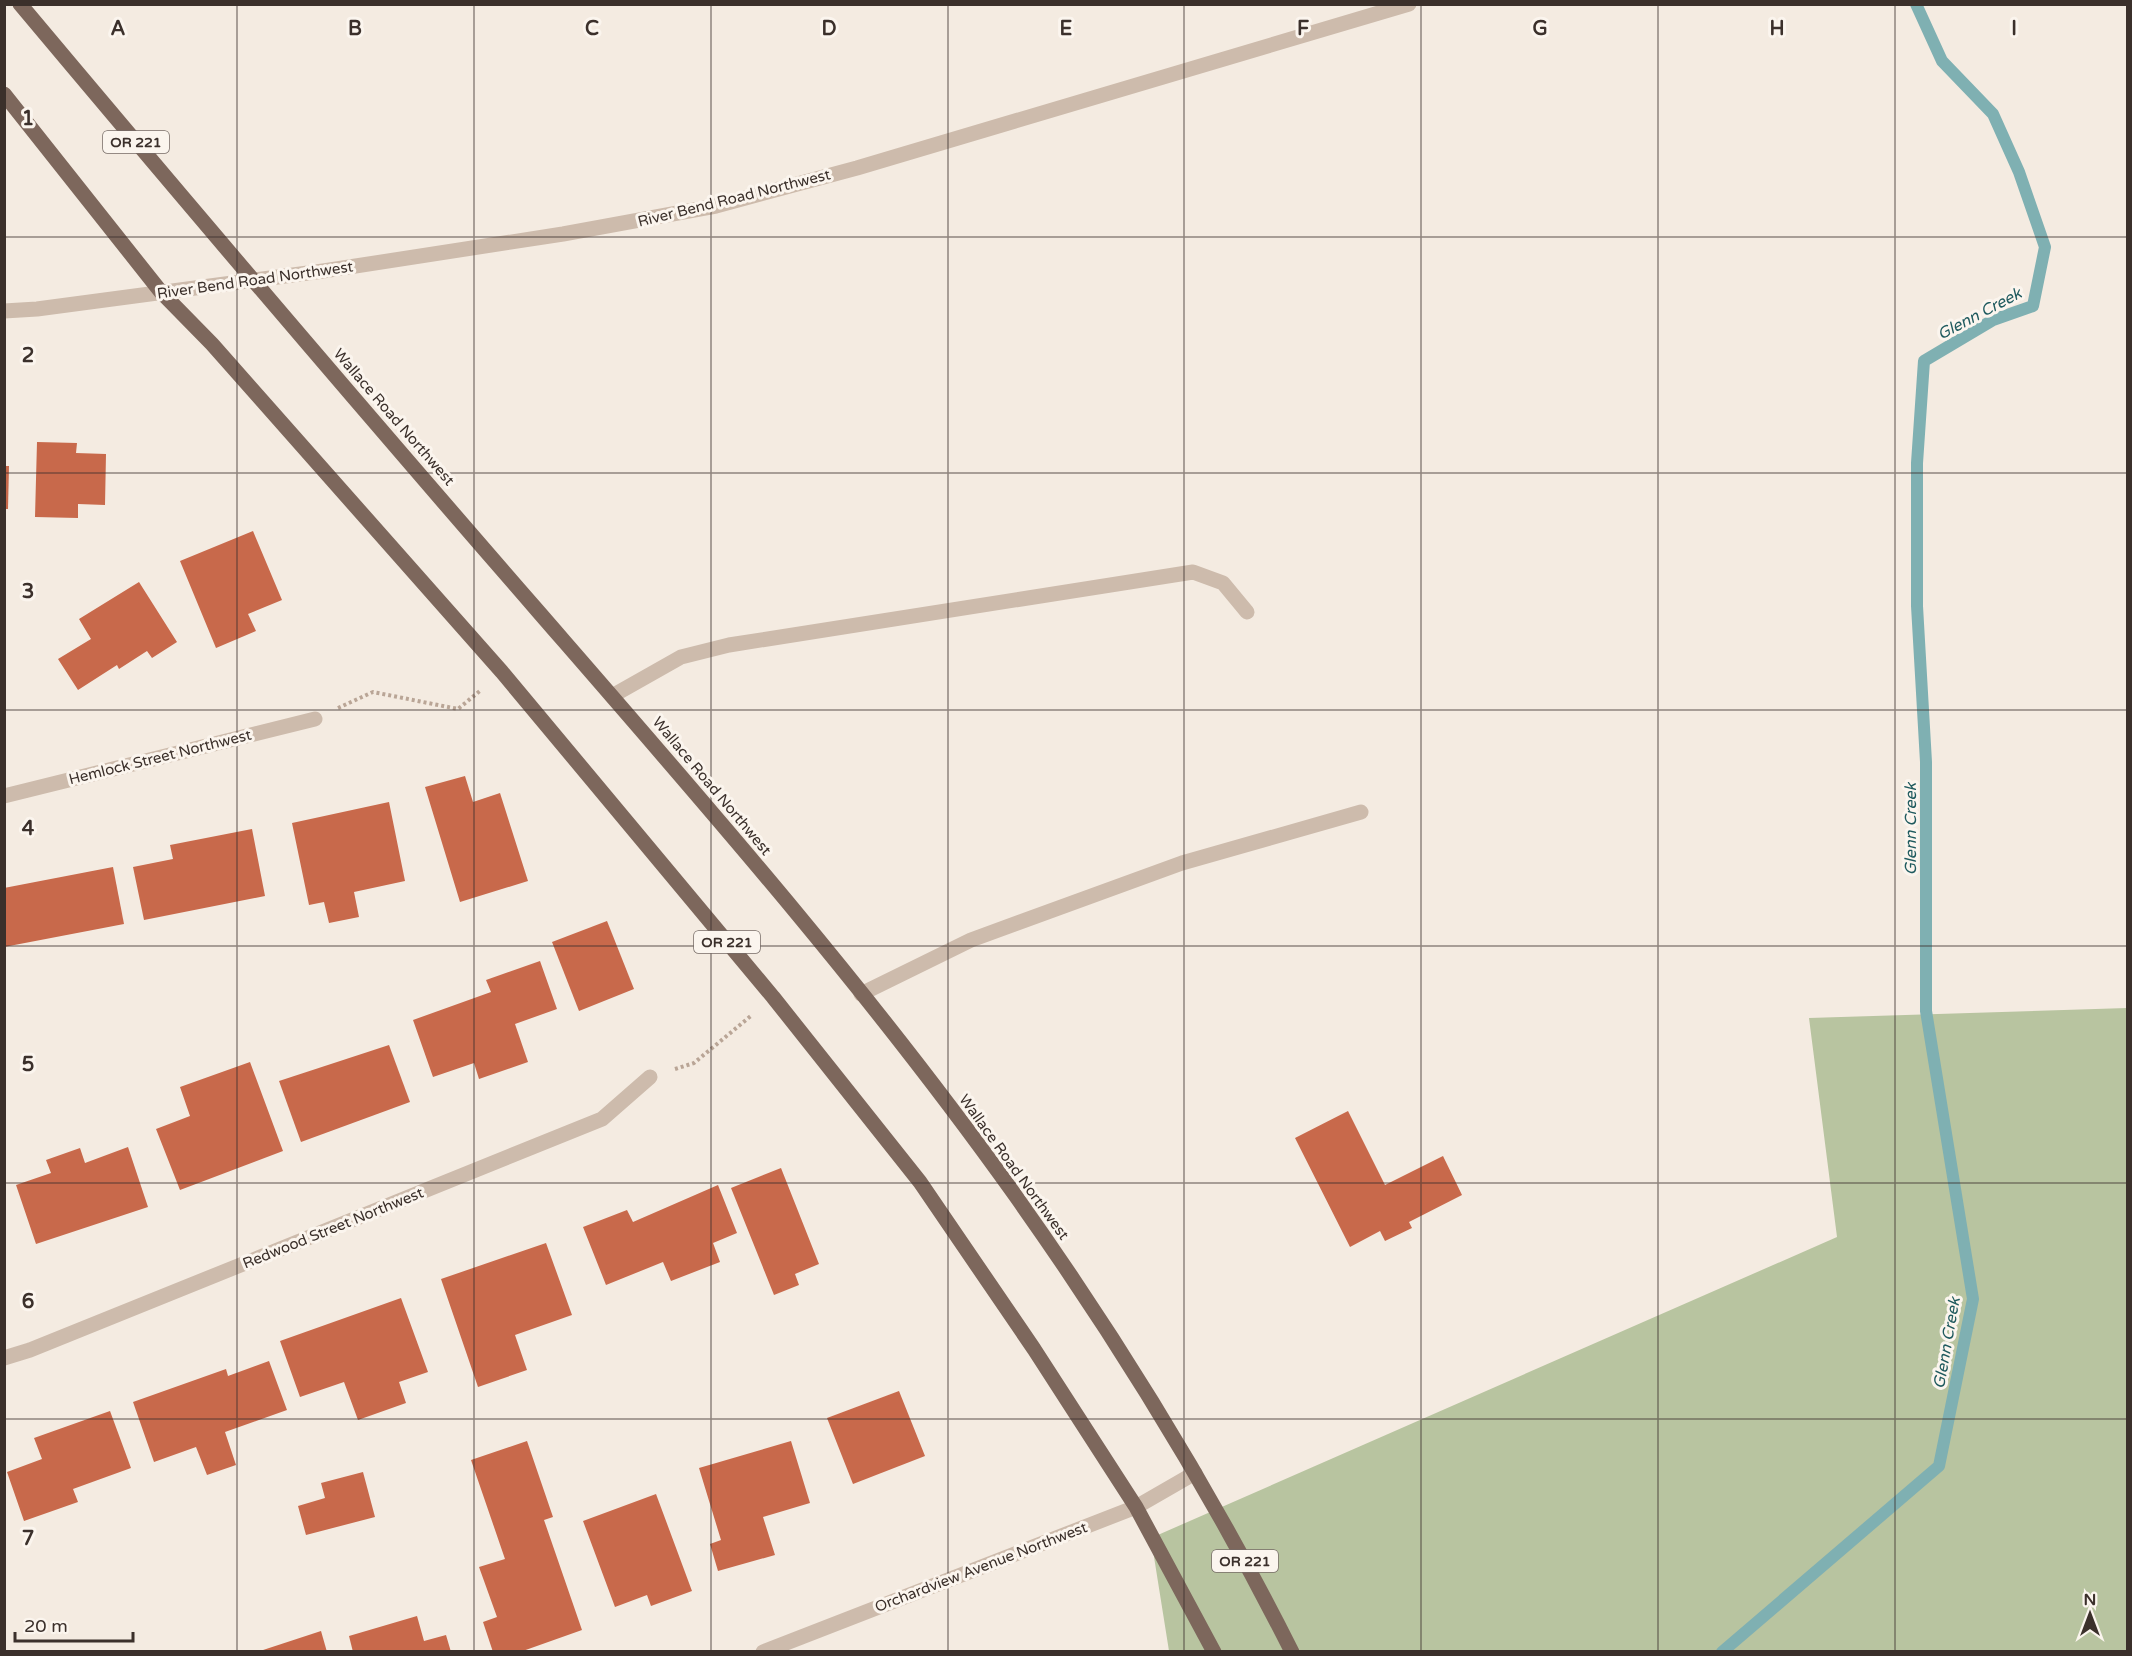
<svg xmlns="http://www.w3.org/2000/svg" width="2132" height="1656" font-family="'Varela Round',sans-serif">
	<style>
		.green { fill: #b8c4a0 }
		.lines { fill: none; stroke-linecap: round; stroke-linejoin: round }
		.stream { stroke: #7fb0b2; stroke-width: 12 }
		.building { fill: #c8694b }
		.path { stroke: #b9a596; stroke-width: 4; stroke-dasharray: 3 3; stroke-linecap: butt }
		.lane { stroke: #cdbbac; stroke-width: 15 }
		.street { stroke: #cdbbac; stroke-width: 15 }
		.primary { stroke: #7d675c; stroke-width: 15 }
		.grid { fill: none; stroke: #3b302b; stroke-width: 1.5; stroke-opacity: 0.55 }
		.labels { text-anchor: middle; stroke-width: 6; stroke-linejoin: round; paint-order: stroke }
		.shield { fill: #fbf5ee; stroke: #756b66; stroke-width: 1.5 }
		.shield-label { font-size: 14px; font-weight: bold; fill: #3b302b }
		.street-label { font-size: 15px; fill: #3b302b; stroke: #fbf5ee }
		.water-label { font-size: 16px; font-style: italic; fill: #1f5a5e; stroke: #fbf5ee }
		.grid-label { font-size: 20px; text-anchor: middle; font-weight: bold; fill: #3b302b; stroke: #fbf5ee; stroke-width: 6; stroke-linejoin: round; paint-order: stroke }
	</style>
	<rect width="100%" height="100%" fill="#f4ebe1"/>
	<path class="green" d="M2127,1008V1651H1169L1151,1538L1837,1237L1809,1018Z"/>
	<g class="lines">
		<path class="stream" d="M1722,1652L1939,1466L1973,1299L1926,1011V762L1917,606V463L1924,361L1993,320L2033,306L2045,247L2019,172L1993,114L1942,61L1916,4"/>
	</g>
	<g class="building">
		<path d="M37,442L77,443L76,453L106,454L105,505L78,504V518L35,517Z"/>
		<path d="M5,466H9L8,509H5Z"/>
		<path d="M253,531L282,600L248,614L256,631L216,648L180,561Z"/>
		<path d="M139,582L177,642L152,658L147,651L119,669L117,665L78,690L58,659L91,639L79,619Z"/>
		<path d="M465,776L473,802L500,793L528,881L460,902L425,787Z"/>
		<path d="M389,802L405,881L354,892L359,917L329,923L324,902L309,905L292,823Z"/>
		<path d="M252,829L265,896L144,920L133,867L173,859L170,845Z"/>
		<path d="M113,867L124,924L4,947V888Z"/>
		<path d="M607,921L634,989L579,1011L552,942Z"/>
		<path d="M540,961L557,1009L515,1024L528,1062L479,1079L474,1063L433,1077L413,1020L491,992L486,980Z"/>
		<path d="M389,1045L410,1102L301,1142L279,1081Z"/>
		<path d="M250,1062L283,1151L180,1190L156,1129L190,1116L180,1087Z"/>
		<path d="M1348,1111L1385,1185L1443,1156L1462,1195L1409,1222L1412,1228L1385,1241L1380,1231L1350,1247L1295,1138Z"/>
		<path d="M128,1147L148,1207L36,1244L16,1185L51,1173L46,1160L80,1148L85,1163Z"/>
		<path d="M781,1168L819,1264L795,1274L799,1285L774,1295L731,1188Z"/>
		<path d="M718,1185L737,1233L713,1243L720,1262L671,1281L663,1262L606,1285L583,1227L627,1210L633,1222Z"/>
		<path d="M546,1243L572,1315L515,1335L527,1370L478,1387L441,1279Z"/>
		<path d="M401,1298L428,1372L399,1382L406,1403L358,1420L344,1382L300,1397L280,1341Z"/>
		<path d="M269,1361L287,1410L225,1432L236,1465L207,1475L196,1447L154,1462L133,1402L226,1369L228,1376Z"/>
		<path d="M899,1391L925,1456L853,1484L827,1418Z"/>
		<path d="M110,1411L131,1468L73,1489L78,1502L24,1521L7,1472L42,1459L34,1438Z"/>
		<path d="M527,1441L553,1517L544,1520L582,1630L520,1652H493L483,1622L497,1617L479,1567L505,1559L471,1460Z"/>
		<path d="M791,1441L810,1503L763,1517L775,1555L718,1571L710,1544L721,1540L699,1468Z"/>
		<path d="M363,1472L375,1517L306,1535L298,1506L325,1498L321,1483Z"/>
		<path d="M656,1494L692,1591L651,1606L647,1595L615,1607L583,1521Z"/>
		<path d="M417,1616L424,1641L446,1635L451,1652H353L349,1636Z"/>
		<path d="M321,1631L327,1652H260V1651Z"/>
	</g>
	<g class="lines">
		<g class="path">
			<path d="M338,708L373,692L458,709L481,690"/>
			<path d="M675,1069L694,1063L752,1015"/>
		</g>
		<g class="lane">
			<path d="M612,696L681,657L729,645L1193,572L1223,583L1247,612"/>
			<path d="M861,994L971,940L1182,863L1361,812"/>
		</g>
		<g class="street">
			<path d="M4,311L37,309L323,271L563,234L716,206L857,168L1409,4"/>
			<path d="M4,796L315,719"/>
			<path d="M4,1358L30,1350L602,1119L650,1077"/>
			<path d="M763,1652L1136,1507L1195,1473"/>
		</g>
		<g class="primary">
			<path d="M20,4C191,208 363,410 537,610C702,800 869,990 1015,1195C1118,1340 1212,1493 1292,1652"/>
			<path d="M4,94L161,292L212,344L502,672L773,997L920,1182L1034,1349L1136,1507L1214,1652"/>
		</g>
	</g>
	<path class="grid" d="M237,4V1652M474,4V1652M711,4V1652M948,4V1652M1184,4V1652M1421,4V1652M1658,4V1652M1895,4V1652M4,237H2128M4,473H2128M4,710H2128M4,946H2128M4,1183H2128M4,1419H2128"/>
	<g class="labels">
		<g class="shield">
			<rect x="103" y="131" width="66" height="22" rx="4.5"/>
			<rect x="694" y="931" width="66" height="22" rx="4.5"/>
			<rect x="1212" y="1550" width="66" height="22" rx="4.5"/>
		</g>
		<g class="shield-label">
			<text x="136" y="147">OR 221</text>
			<text x="727" y="947">OR 221</text>
			<text x="1245" y="1566">OR 221</text>
		</g>
		<g class="street-label">
			<text transform="translate(734 198) rotate(-14)" y="5">River Bend Road Northwest</text>
			<text transform="translate(255 280) rotate(-8)" y="5">River Bend Road Northwest</text>
			<text transform="translate(394 417) rotate(49)" y="5">Wallace Road Northwest</text>
			<text transform="translate(160 757) rotate(-14)" y="5">Hemlock Street Northwest</text>
			<text transform="translate(712 786) rotate(50)" y="5">Wallace Road Northwest</text>
			<text transform="translate(1014 1167) rotate(54)" y="5">Wallace Road Northwest</text>
			<text transform="translate(333 1228) rotate(-22)" y="5">Redwood Street Northwest</text>
			<text transform="translate(981 1567) rotate(-21)" y="5">Orchardview Avenue Northwest</text>
		</g>
		<g class="water-label">
			<text transform="translate(1979 313) rotate(-28)" y="6">Glenn Creek</text>
			<text transform="translate(1910 829) rotate(-90)" y="6">Glenn Creek</text>
			<text transform="translate(1946 1343) rotate(-80)" y="6">Glenn Creek</text>
		</g>
	</g>
	<g class="grid-label">
		<text x="118" y="35">A</text>
		<text x="355" y="35">B</text>
		<text x="592" y="35">C</text>
		<text x="829" y="35">D</text>
		<text x="1066" y="35">E</text>
		<text x="1303" y="35">F</text>
		<text x="1540" y="35">G</text>
		<text x="1777" y="35">H</text>
		<text x="2014" y="35">I</text>
		<text x="28" y="125">1</text>
		<text x="28" y="362">2</text>
		<text x="28" y="598">3</text>
		<text x="28" y="835">4</text>
		<text x="28" y="1071">5</text>
		<text x="28" y="1308">6</text>
		<text x="28" y="1545">7</text>
	</g>
	<rect width="2132" height="1656" fill="none" stroke="#3b302b" stroke-width="12"/>
	<g transform="translate(2090 1614)" stroke="#fbf5ee" stroke-width="4.5" paint-order="stroke">
	<path d="M0-4.5L10 22L0 15L-10 22Z" fill="#3b302b"/>
	<text y="-9" font-size="16" font-weight="bold" text-anchor="middle" fill="#3b302b">N</text>
	</g>
	<path d="M15 1632v9h118v-9" fill="none" stroke="#3b302b" stroke-width="3"/>
	<text x="24" y="1632" font-size="18" fill="#3b302b" stroke="#fbf5ee" stroke-width="4.5" paint-order="stroke">20 m</text>
</svg>
